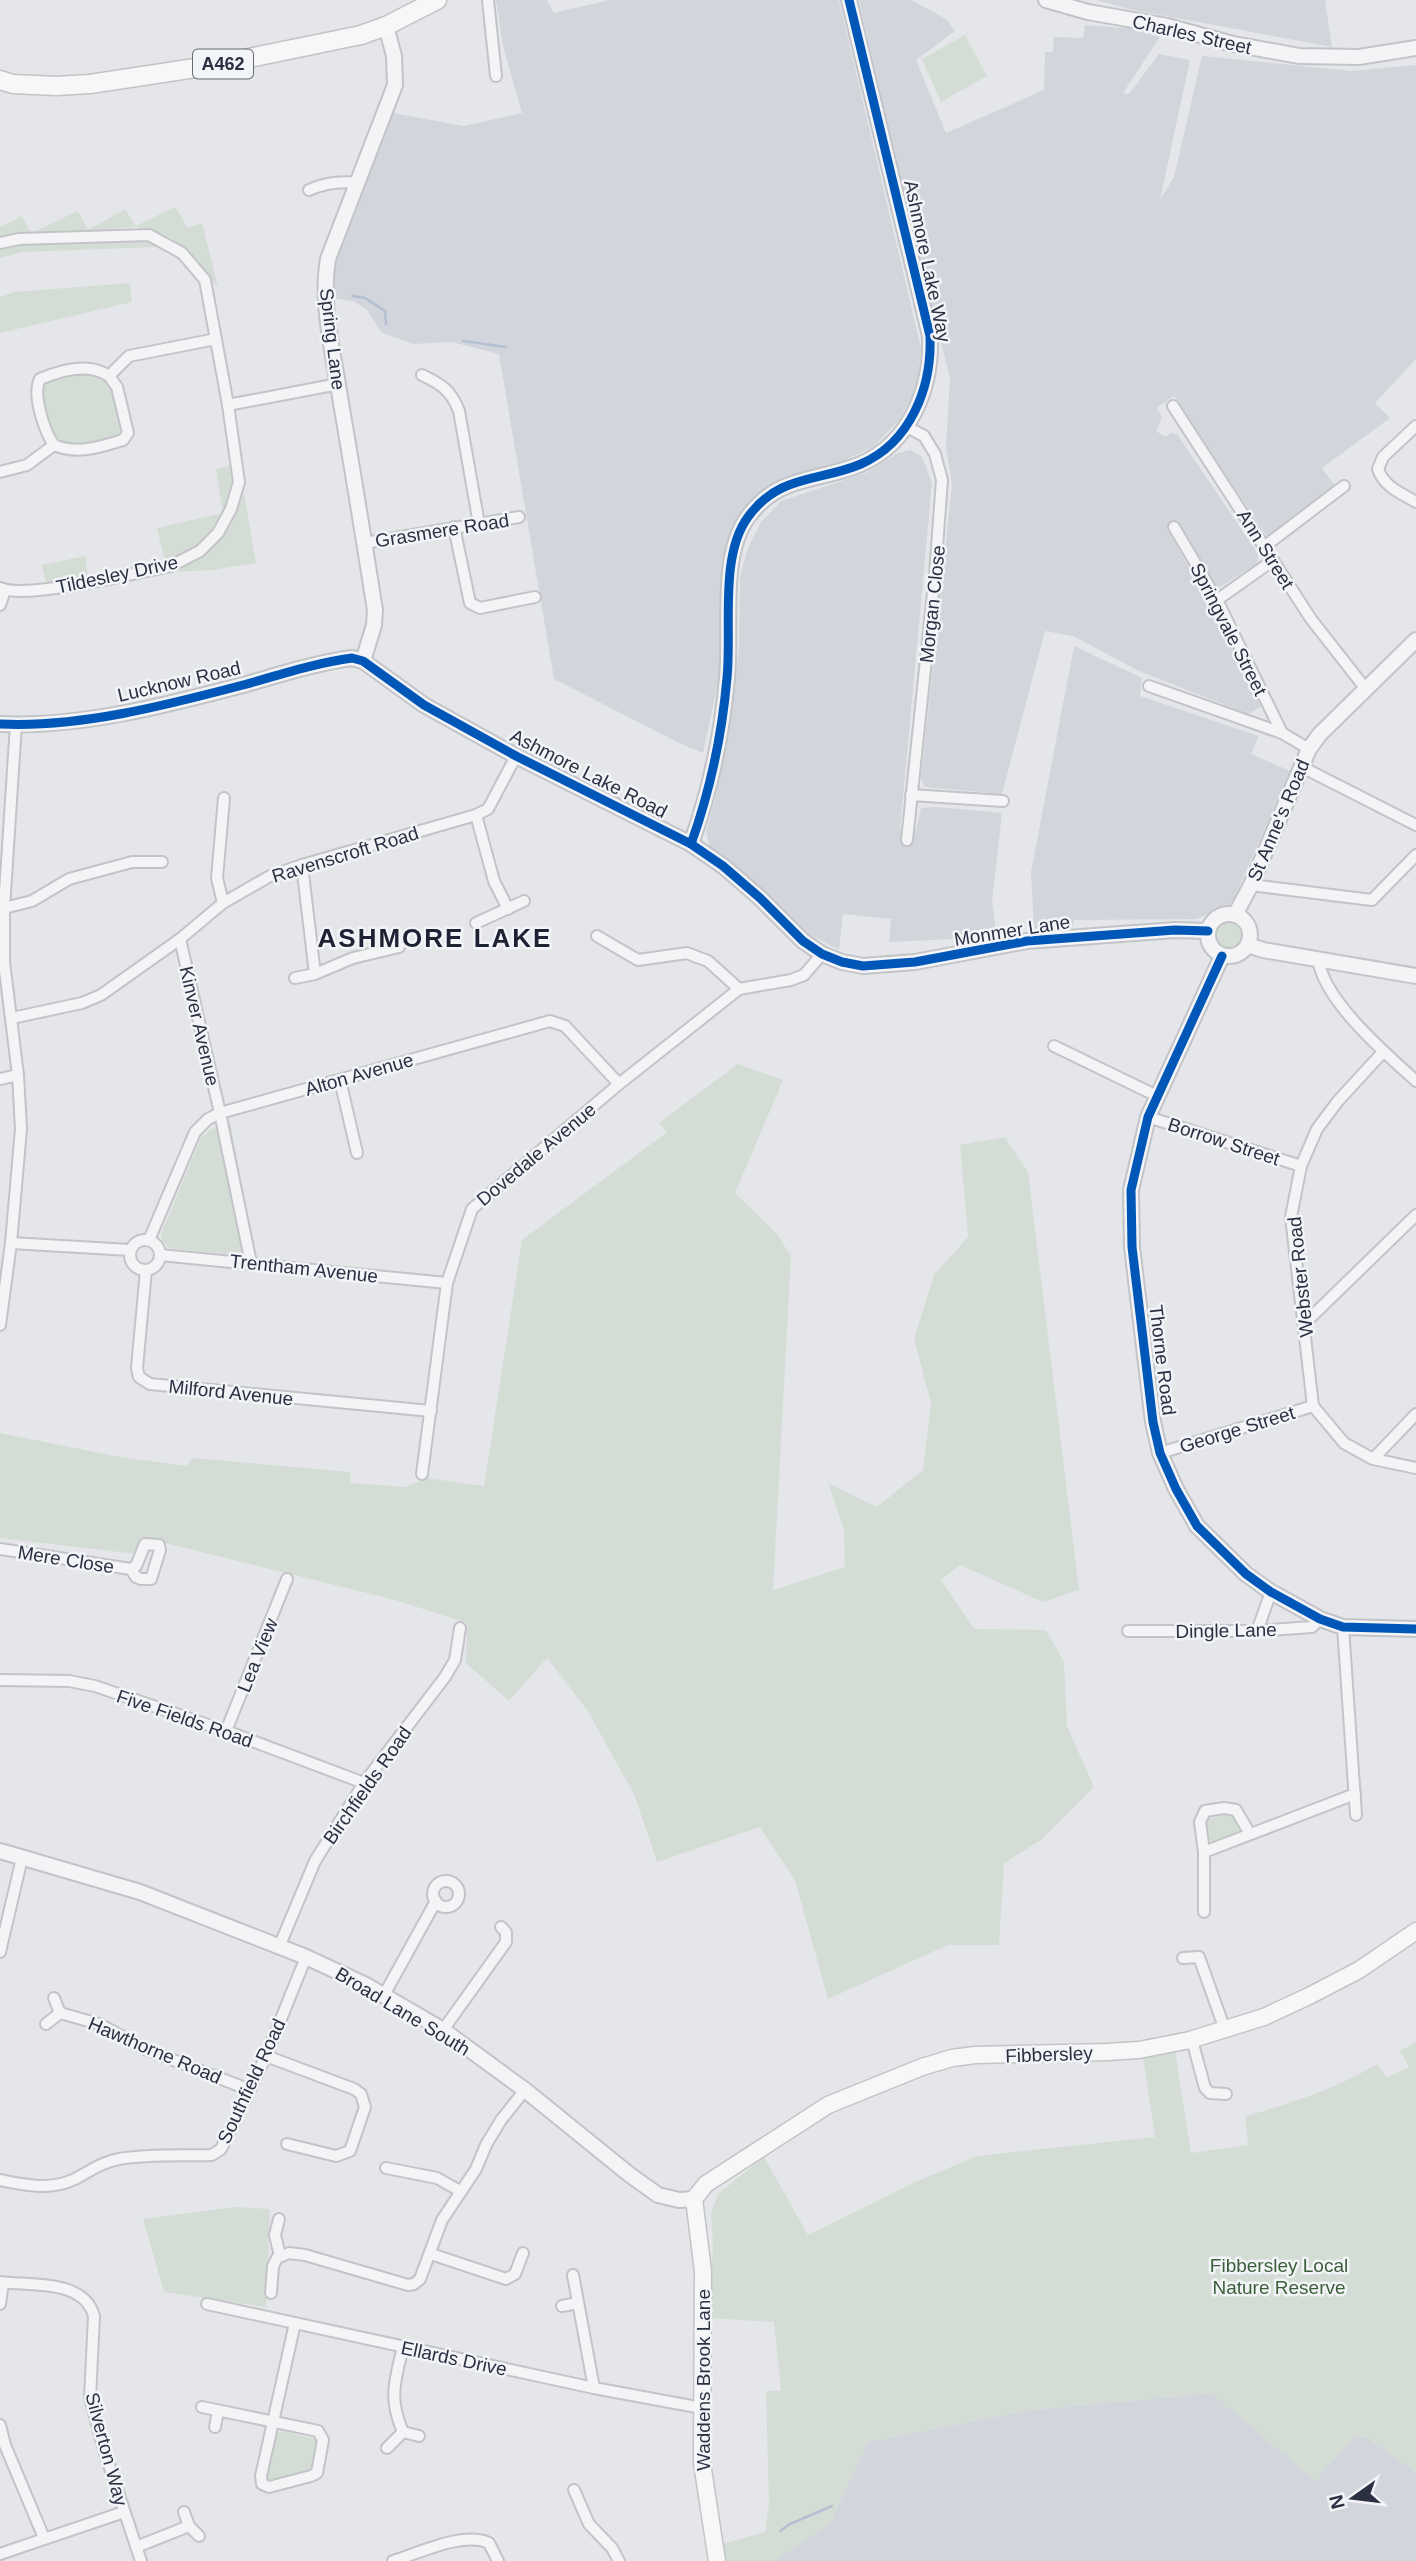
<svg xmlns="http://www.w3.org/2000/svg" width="1416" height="2561" font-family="Arial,sans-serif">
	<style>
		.built { fill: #d3d5dc }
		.green { fill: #d4ddd5 }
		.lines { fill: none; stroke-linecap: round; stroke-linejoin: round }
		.stream { stroke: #b4bfd3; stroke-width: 2.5 }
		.minor-casing { stroke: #c3c4c7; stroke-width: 14 }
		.tertiary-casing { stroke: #c3c4c7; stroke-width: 18 }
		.secondary-casing { stroke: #c3c4c7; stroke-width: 19 }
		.primary-casing { stroke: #c2c3c7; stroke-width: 21 }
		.minor { stroke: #f4f4f6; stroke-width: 10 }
		.tertiary { stroke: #f4f4f6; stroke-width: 14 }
		.secondary { stroke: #f7f7f8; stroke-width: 16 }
		.primary { stroke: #f7f7f8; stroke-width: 18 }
		.cycleway-casing { stroke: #f3f4f8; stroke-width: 13 }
		.cycleway { stroke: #0057b8; stroke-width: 9 }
		.labels { text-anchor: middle; stroke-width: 5; stroke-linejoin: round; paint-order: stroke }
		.shield { fill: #f3f4f8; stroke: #676b79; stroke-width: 2 }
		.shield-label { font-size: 18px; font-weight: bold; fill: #2b3043 }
		.street-label { font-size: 19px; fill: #2b3043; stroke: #f3f4f8 }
		.park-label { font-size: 19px; fill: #3a5f39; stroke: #f3f4f8 }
		.district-label { font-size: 26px; font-weight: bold; letter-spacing: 2px; fill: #1d2234; stroke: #f3f4f8 }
	</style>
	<rect width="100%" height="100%" fill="#e5e6e9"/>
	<g class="built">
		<path d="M496,0H547L554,13L609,0H839L921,348L917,386L900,419L873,447L839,463L799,473L750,500L728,537L721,568V669L703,753L681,744L554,679L499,354L452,342L413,344L381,332L367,310L353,301L330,298L334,262L354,217L393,113L464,126L522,113L503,46Z"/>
		<path d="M859,0H911L946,19L955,31L916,60L946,133L1044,90L1045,52H1053L1054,37L1083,38L1085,25L1164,31L1123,93L1129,94L1159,54L1190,60L1160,200L1174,177L1202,56L1352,71L1416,65V359L1375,403L1390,418L1322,468L1336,487L1268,538L1174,396L1157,408L1162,417L1156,431L1166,437L1171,433L1177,434L1258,554L1257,563L1217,589L1177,523L1167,529L1213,610L1264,705L1248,714L1139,671L1073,636L1045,631L1002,794L925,787L921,779L952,484L946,448L950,378L905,198Z"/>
		<path d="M1096,0H1325L1332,47L1133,10Z"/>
		<path d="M910,450L922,457L932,483L900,830H916L921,808L938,807L1002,813L992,902L997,937L889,942L891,919L843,914L839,950L807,933L771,898L710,847L706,832L715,800L725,752L739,648L740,576L748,548L761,522L781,501L868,472L896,454Z"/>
		<path d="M1074,646L1142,678L1140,696L1259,736L1251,754L1290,771L1232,903L1197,919L1074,920L1073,925L1034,929L1031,872Z"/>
		<path d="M1212,2393L1315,2481L1356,2435L1368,2438L1416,2472V2561H778V2558L829,2525L868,2442L1030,2410Z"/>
	</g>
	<g class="green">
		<path d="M965,35L987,76L941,102L922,59Z"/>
		<path d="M175,207L188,228L202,223L218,287L185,247L166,235L136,227L0,237V227L22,216L31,233L78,211L88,230L125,209L136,226Z"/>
		<path d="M144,238L157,247L23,252L0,258V247L29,242Z"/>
		<path d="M130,283L132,302L0,333V297L14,292Z"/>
		<path d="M87,373C95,375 101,376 107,382C117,392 125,422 121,436C84,451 54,454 45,409C43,400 40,392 43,383Z"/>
		<path d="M232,465L234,491L207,537L188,555L165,561L157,528L223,513L216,469Z"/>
		<path d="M244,493L256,563L212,570L170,572C214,551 225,538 244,493Z"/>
		<path d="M85,556L88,577L46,583L42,565Z"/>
		<circle cx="1228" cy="936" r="13"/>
		<path d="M738,1064L783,1080L735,1193L776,1233L791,1256L773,1590L845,1567L844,1530L828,1483L877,1507L923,1470L931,1403L914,1339L934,1275L968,1237L960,1145L1005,1137L1028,1172L1079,1590L1043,1602L960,1565L941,1580L974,1629L1046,1630L1064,1662L1067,1726L1094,1787L1041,1840L1004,1863L999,1945H948L828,1999L795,1880L760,1827L657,1862L634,1794L587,1710L547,1658L509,1701L466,1663L467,1623L395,1600L141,1537L136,1554L0,1538V1433L120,1457L186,1466L193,1458L350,1472L351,1483L406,1487L427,1478L484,1486L522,1240L667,1132L659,1123Z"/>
		<path d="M230,1122L255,1257L169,1248L162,1241L161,1234L201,1138L210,1130Z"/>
		<path d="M1231,1814L1239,1821L1240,1830C1232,1838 1223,1840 1212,1842C1204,1835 1203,1829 1207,1819Z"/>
		<path d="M1416,2042V2472L1368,2438L1356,2435L1315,2481L1211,2393L1030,2410L868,2442L829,2525L778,2558V2561H723L719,2545L765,2532L769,2504L766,2391H781L774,2322L709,2318L713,2246L711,2213L718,2194L764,2157L808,2235L920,2180L977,2156L1155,2137L1143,2057L1175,2050L1191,2153L1248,2145L1245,2116C1291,2104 1336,2088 1378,2064L1386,2078L1409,2067L1400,2051Z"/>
		<path d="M235,2207L270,2209L266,2307L164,2292L143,2219Z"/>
		<path d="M283,2431L318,2440L314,2469L307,2473L270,2484L265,2481L272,2435Z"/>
	</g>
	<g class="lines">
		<g class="stream">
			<path d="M353,296L365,298L385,311L386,324"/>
			<path d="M463,341L506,347"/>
			<path d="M780,2531L790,2524L832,2506"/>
		</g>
		<g class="minor-casing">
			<g id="minor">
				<path d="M488,0L496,76"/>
				<path d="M309,190C325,183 339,181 357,183"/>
				<path d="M0,243L19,239L149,235L182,253L205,280L228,405L239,482L231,509L218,533L200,551L171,566C137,572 27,600 0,588"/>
				<path d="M422,375C441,384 451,390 459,411L479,524"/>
				<path d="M228,405L338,384"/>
				<path d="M1173,406L1311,619L1365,688"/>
				<path d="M1416,426L1383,457L1378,469C1384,487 1401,493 1416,502"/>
				<path d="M907,427L924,436L935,454L942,480L935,574L907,840"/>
				<path d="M54,445C78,455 99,447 123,440L128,433L117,387L109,376"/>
				<path d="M0,472L27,465L54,445C44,431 32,394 40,379C61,370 89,362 109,376L129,356L216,339"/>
				<path d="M454,527L470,603L480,608L535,597"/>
				<path d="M1174,527L1217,600L1282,733"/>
				<path d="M365,543L519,517"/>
				<path d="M1265,546L1344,486"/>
				<path d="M1217,600L1272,561"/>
				<path d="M0,605L5,590"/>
				<path d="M1149,686L1282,733L1309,749"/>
				<path d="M1300,766L1416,825"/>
				<path d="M911,795L1003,801"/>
				<path d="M476,815L494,881L508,909"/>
				<path d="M302,865L315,974"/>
				<path d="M1251,885L1372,900L1416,855"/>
				<path d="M223,903L217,878L224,798"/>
				<path d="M4,908L32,901L69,879L132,862H162"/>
				<path d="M476,923L524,901"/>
				<path d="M597,936L638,960L687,953L697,957L708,961L739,989"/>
				<path d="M180,939L220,1113L251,1263"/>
				<path d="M1318,959C1324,1001 1385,1053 1416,1081"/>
				<path d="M295,978L315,974L353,958L399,947"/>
				<path d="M12,1018L82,1003L101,995L180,939L223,903L270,876L302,865L476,815L488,809L516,756"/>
				<path d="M1054,1046L1157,1096"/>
				<path d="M1383,1052L1338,1101L1317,1129L1301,1166L1291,1217L1313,1406L1344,1443L1373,1459L1416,1468"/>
				<path d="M0,1079L18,1075"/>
				<path d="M340,1080L357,1153"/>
				<path d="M1148,1117L1301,1166"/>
				<circle cx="145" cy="1255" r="15"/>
				<path d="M149,1240L195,1132L208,1119L220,1113L550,1021L565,1026L619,1084"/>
				<path d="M11,1243L130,1250"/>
				<path d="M160,1255L447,1283"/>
				<path d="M146,1270L137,1368L139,1377L150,1384L431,1411"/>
				<path d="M1305,1323L1416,1215"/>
				<path d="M0,1325L11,1243L21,1129L18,1075L4,962V908L16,724"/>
				<path d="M1160,1453L1313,1406"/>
				<path d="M1373,1459L1416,1414"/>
				<path d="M422,1474L447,1283L472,1209L619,1084L739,989L791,980L804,975L822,954"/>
				<path d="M0,1549L131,1569L136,1577L141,1579H151L160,1550L159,1545L145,1544L136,1566L131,1569"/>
				<path d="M1343,1627L1356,1815"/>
				<path d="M1128,1631H1257L1312,1627L1320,1619"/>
				<path d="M1257,1631L1271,1592"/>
				<path d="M0,1680L69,1681L95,1686L226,1731L364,1783"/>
				<path d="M226,1731L287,1579"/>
				<path d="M1204,1852L1200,1822L1205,1811L1224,1808L1236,1810L1250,1834"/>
				<circle cx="446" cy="1894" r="13"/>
				<path d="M1204,1912V1852L1355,1794"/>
				<path d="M279,1947L315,1861L364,1783L445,1677L455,1660L460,1628"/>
				<path d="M0,1952L22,1858"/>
				<path d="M1183,1958L1199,1957L1225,2030"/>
				<path d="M384,1995L436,1901"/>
				<path d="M60,2013L99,2024L145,2049L250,2090"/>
				<path d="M46,2024L60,2013L54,1998"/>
				<path d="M443,2030L506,1942V1932L501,1927"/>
				<path d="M1192,2040L1205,2088L1210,2093L1226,2094"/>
				<path d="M266,2056L354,2089L361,2094L365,2107L350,2151L336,2156L287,2144"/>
				<path d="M386,2168L437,2178L460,2191"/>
				<path d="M0,2180C25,2185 50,2191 75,2179C90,2171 102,2162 119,2159C149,2154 182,2156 212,2155L221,2149L266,2056L306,1957"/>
				<path d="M279,2219L275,2235L280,2256"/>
				<path d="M431,2254L506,2279L515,2274L523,2253"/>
				<path d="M573,2275L594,2388"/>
				<path d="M0,2282C31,2286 84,2279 94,2316L90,2398L105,2453L141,2561"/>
				<path d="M271,2293L273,2266L277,2258L289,2253L305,2255L408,2285L414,2284L420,2279L442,2220L476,2169L486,2145L501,2120L525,2090"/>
				<path d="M0,2304L3,2283"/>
				<path d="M207,2304L594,2388L702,2408"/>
				<path d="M562,2306L578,2303"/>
				<path d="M202,2407L318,2431L323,2440L317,2473L311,2476L269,2487L262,2484L261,2476L295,2323"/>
				<path d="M0,2425L5,2445L44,2538"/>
				<path d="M215,2427L218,2411"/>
				<path d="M403,2432C388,2398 395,2381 403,2347"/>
				<path d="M387,2448L403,2432L419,2436"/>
				<path d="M574,2490L589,2524L612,2548L619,2561"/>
				<path d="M184,2512L189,2526L199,2536"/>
				<path d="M136,2547L189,2526"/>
				<path d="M0,2554L124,2512"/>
				<path d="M393,2561C419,2553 464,2531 489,2543L498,2561"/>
			</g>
		</g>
		<g class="tertiary-casing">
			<g id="tertiary">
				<path d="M1046,0L1088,12L1167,26L1233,44L1299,56L1359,57L1416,48"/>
				<path d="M363,661L374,625L375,610C364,541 353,472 341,403C334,356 320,305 328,259L395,85L394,56L386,26"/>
				<path d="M0,724C79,728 167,705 243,685C279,675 315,663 352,658L363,661L424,705L516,756L691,844L723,866L760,898L803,941L822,954L842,962L863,966L915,962L1027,941L1175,930L1208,931"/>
				<path d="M691,844C710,791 722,735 727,678C732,630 719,556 748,517C779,474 819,482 861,464C911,442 932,387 930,336L849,0"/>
				<circle cx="1229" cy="935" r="21"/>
				<path d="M1235,915L1251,885L1309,749L1320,734L1416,640"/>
				<path d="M1248,945L1263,950L1416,976"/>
				<path d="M1222,956L1148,1117L1131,1190L1132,1247L1153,1422L1160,1453L1176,1489L1197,1526L1246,1574L1271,1592L1320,1619L1343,1627L1416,1629"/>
				<path d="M0,1851L140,1892L306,1957L366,1985L443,2030L525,2090L630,2175L658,2195L679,2200L694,2199"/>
			</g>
		</g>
		<g class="secondary-casing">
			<path id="secondary" d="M717,2561L702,2463L703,2271L694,2199L706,2184L828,2105L922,2067L952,2058L975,2055L1107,2052L1139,2050L1190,2040L1264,2017L1309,1996L1359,1970L1416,1931"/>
		</g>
		<g class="primary-casing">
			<path id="primary" d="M0,80L13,84L56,86L90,84L215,65L361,35L386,26L437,0"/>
		</g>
		<use href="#minor" class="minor"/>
		<use href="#tertiary" class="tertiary"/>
		<use href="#secondary" class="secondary"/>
		<use href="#primary" class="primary"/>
		<g class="cycleway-casing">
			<g id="cycleway">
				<path d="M0,724C79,728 167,705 243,685C279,675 315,663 352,658L363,661L424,705L516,756L691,844L723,866L760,898L803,941L822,954L842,962L863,966L915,962L1027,941L1175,930L1208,931"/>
				<path d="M691,844C710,791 722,735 727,678C732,630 719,556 748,517C779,474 819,482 861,464C911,442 932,387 930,336L849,0"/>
				<path d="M1222,956L1148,1117L1131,1190L1132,1247L1153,1422L1160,1453L1176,1489L1197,1526L1246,1574L1271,1592L1320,1619L1343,1627L1416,1629"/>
			</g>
		</g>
		<use href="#cycleway" class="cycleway"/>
	</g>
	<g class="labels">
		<rect class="shield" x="193" y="49.5" width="60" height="29" rx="5"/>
		<g class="shield-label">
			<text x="223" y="70">A462</text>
		</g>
		<g class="street-label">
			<text transform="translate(1192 34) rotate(13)" y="7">Charles Street</text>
			<text transform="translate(928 261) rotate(78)" y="7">Ashmore Lake Way</text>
			<text transform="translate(333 339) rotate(83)" y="7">Spring Lane</text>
			<text transform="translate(442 530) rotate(-9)" y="7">Grasmere Road</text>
			<text transform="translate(1266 549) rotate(58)" y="7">Ann Street</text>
			<text transform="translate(117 574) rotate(-12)" y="7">Tildesley Drive</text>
			<text transform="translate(932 604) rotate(-84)" y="7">Morgan Close</text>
			<text transform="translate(1229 629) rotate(63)" y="7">Springvale Street</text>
			<text transform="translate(179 681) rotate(-13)" y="7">Lucknow Road</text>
			<text transform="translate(589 773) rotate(27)" y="7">Ashmore Lake Road</text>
			<text transform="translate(1278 820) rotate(-67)" y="7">St Anne's Road</text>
			<text transform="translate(345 854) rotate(-17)" y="7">Ravenscroft Road</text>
			<text transform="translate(1012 930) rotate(-9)" y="7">Monmer Lane</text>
			<text transform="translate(200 1026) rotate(77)" y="7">Kinver Avenue</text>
			<text transform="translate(359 1074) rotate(-16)" y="7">Alton Avenue</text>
			<text transform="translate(1224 1141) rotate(18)" y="7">Borrow Street</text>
			<text transform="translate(536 1154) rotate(-40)" y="7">Dovedale Avenue</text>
			<text transform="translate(304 1268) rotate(6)" y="7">Trentham Avenue</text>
			<text transform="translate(1300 1277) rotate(-96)" y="7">Webster Road</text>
			<text transform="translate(1163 1360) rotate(83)" y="7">Thorne Road</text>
			<text transform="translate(231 1392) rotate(6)" y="7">Milford Avenue</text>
			<text transform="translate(1237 1429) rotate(-17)" y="7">George Street</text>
			<text transform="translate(66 1559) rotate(9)" y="7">Mere Close</text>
			<text transform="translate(1226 1630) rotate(-1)" y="7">Dingle Lane</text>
			<text transform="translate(257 1655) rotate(-68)" y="7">Lea View</text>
			<text transform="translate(185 1718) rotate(19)" y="7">Five Fields Road</text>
			<text transform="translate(367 1785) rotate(-55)" y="7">Birchfields Road</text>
			<text transform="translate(403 2011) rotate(31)" y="7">Broad Lane South</text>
			<text transform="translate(155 2050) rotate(23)" y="7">Hawthorne Road</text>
			<text transform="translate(1049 2054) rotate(-2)" y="7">Fibbersley</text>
			<text transform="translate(251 2081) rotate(-65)" y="7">Southfield Road</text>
			<text transform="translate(454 2358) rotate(12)" y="7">Ellards Drive</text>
			<text transform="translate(703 2380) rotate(-90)" y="7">Waddens Brook Lane</text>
			<text transform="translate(107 2449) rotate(75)" y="7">Silverton Way</text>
		</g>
		<g class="park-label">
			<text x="1279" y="2272">Fibbersley Local<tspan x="1279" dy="22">Nature Reserve</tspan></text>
		</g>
		<g class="district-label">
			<text x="435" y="947">ASHMORE LAKE</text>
		</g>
	</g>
	<g transform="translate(1353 2498) rotate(256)" stroke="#f3f4f8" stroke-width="5" paint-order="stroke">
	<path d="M0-5L12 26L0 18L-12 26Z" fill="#2b3043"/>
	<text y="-10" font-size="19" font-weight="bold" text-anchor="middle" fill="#2b3043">N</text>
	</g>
</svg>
